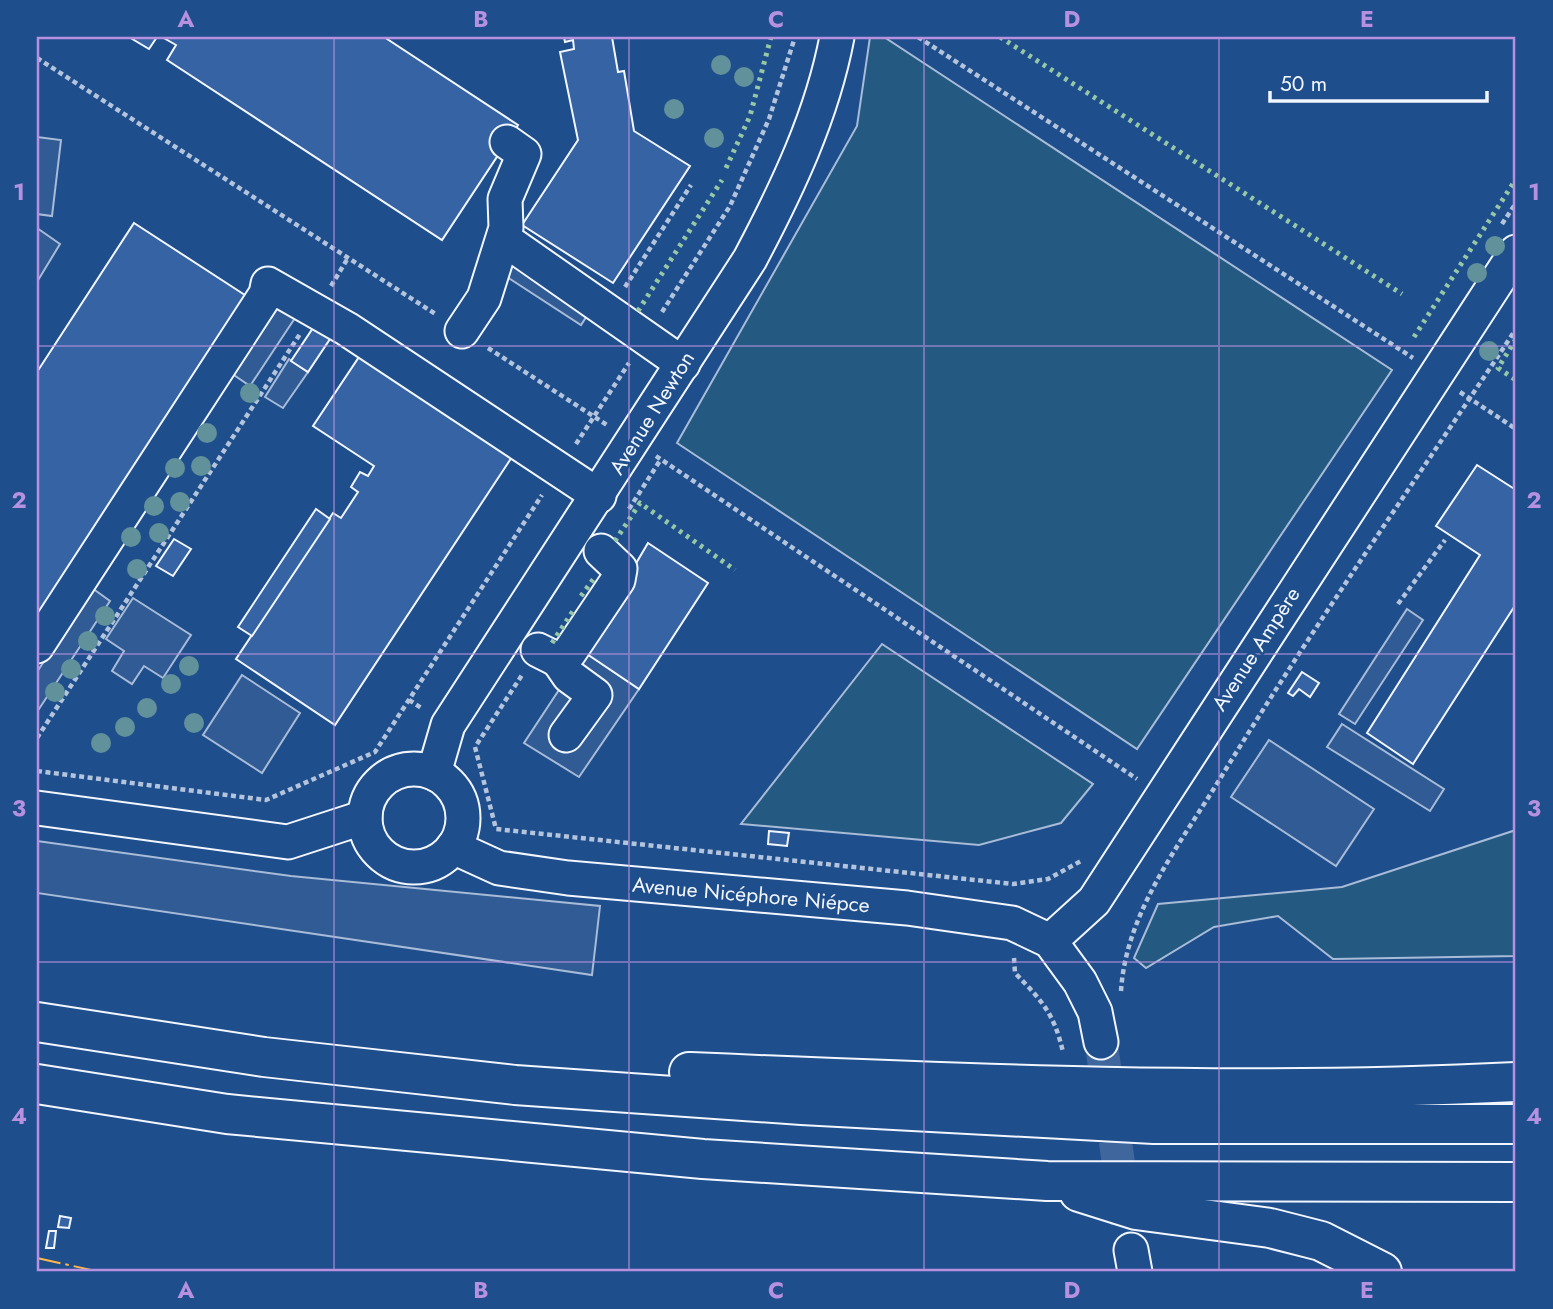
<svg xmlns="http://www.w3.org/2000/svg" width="1553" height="1309" font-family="Jost,sans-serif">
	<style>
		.green { fill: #245a82; stroke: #a8bbd7; stroke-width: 2 }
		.parking { fill: #305b95; stroke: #a8bbd7; stroke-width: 2 }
		.building { fill: #3563a3; stroke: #f2f6ff; stroke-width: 2 }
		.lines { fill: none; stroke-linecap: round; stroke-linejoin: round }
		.minor-tunnel { stroke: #3f679d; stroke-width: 33; stroke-dasharray: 33 17; stroke-linecap: butt }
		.minor-casing { stroke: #f2f6ff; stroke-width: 37 }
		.highway-casing { stroke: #f2f6ff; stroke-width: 42 }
		.path { stroke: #b3c4dc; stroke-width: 4.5; stroke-dasharray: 5 3.5; stroke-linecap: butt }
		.minor { stroke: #1f4e8c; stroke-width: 33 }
		.highway { stroke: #1f4e8c; stroke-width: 38 }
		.hedge { stroke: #97c8a6; stroke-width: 5; stroke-dasharray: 3.5 5; stroke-linecap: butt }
		.power { stroke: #ffb74d; stroke-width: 2; stroke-dasharray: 24 5 3.5 5; stroke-linecap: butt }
		.tree { fill: #61919a }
		.grid { fill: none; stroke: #b691df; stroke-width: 2; stroke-opacity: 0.55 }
		.labels { text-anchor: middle; stroke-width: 5; stroke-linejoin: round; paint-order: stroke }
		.street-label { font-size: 21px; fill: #f2f6ff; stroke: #1f4e8c }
		.neatline { fill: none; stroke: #b691df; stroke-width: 2.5 }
		.grid-label { font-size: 23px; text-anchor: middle; font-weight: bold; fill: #b691df }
	</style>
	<rect width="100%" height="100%" fill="#1f4e8c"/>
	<g class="green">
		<path d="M870,37H884L1392,370L1137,749L677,443L857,126Z"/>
		<path d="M882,644L1093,784L1061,823L979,845L741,824Z"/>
		<path d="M1516,830V956L1333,959L1278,916L1214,927L1146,968L1134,958L1158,904L1342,887Z"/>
	</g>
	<g class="parking">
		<path d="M37,137L61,140L52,216L37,214Z"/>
		<path d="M37,228L60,244L37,282Z"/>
		<path d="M514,261L590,311L581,325L504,275Z"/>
		<path d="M276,305L295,318L250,386L231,373Z"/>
		<path d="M289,359L308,372L283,408L265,397Z"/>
		<path d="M92,588L110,601L37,712V672Z"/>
		<path d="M133,598L191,635L163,678L144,666L132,684L112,671L124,651L106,639Z"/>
		<path d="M1407,609L1423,620L1355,724L1339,714Z"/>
		<path d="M584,652L639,689L579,777L524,743Z"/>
		<path d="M242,675L300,713L262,773L203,735Z"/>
		<path d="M1342,724L1444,789L1430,811L1327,747Z"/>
		<path d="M1269,740L1374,809L1336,866L1231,797Z"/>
		<path d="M37,841L291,876L600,906L592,975L37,893Z"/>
	</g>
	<g class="building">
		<path d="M129,37H157L149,49Z"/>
		<path d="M162,37H384L518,125L442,240L167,60L176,45Z"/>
		<path d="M564,37H612L618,72L624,71L634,131L690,166L613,283L522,225L578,140L560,52L574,49L573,40L565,42Z"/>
		<path d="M134,223L251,299L37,628V372Z"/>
		<path d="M313,328L330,339L308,372L291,361Z"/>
		<path d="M359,357L512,457L335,725L236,659L333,513L341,518L358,492L351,487L360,472L368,476L374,466L313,426Z"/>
		<path d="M1477,465L1516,490V604L1413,764L1367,733L1480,555L1436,526Z"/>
		<path d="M316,509L330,519L252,636L238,627Z"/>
		<path d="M174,539L191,549L173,576L156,566Z"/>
		<path d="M648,543L708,583L639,689L584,652Z"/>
		<path d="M1302,672L1319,683L1310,697L1299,689L1293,696L1288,693Z"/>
		<path d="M769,831L789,833L787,846L768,844Z"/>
		<path d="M60,1216L71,1218L69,1228L58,1227Z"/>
		<path d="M49,1231H56L54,1248H46Z"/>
	</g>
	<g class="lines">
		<path class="minor-tunnel" d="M1101,1042L1131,1250"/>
		<g class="minor-casing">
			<g id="minor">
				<path d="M504,239L683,364"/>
				<path d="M462,331L484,298L506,228L505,199L524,154L507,142"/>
				<path d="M37,646L266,294L268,284L347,329L599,496"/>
				<path d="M538,650L558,660L569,653L618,580L620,569L601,551"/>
				<path d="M558,660L569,676L595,695L566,735"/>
				<circle cx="414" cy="818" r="49"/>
				<path d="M434,773L448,725L750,259C787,189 822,116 837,37"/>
				<path d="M37,808L288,842L365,817"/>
				<path d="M453,847L499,868L568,878L907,908L1012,923L1050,941L1080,982L1095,1012L1101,1042"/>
				<path d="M1050,941L1094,901L1516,252"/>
				<path d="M1131,1250L1135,1272"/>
			</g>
		</g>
		<g class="highway-casing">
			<g id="highway">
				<path d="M37,1022L264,1057L515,1085L802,1105L1154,1124H1516"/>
				<path d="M689,1072C965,1084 1240,1096 1516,1082"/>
				<path d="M37,1084L227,1114L703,1159L1047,1181L1516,1182"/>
				<path d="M1079,1192L1136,1210L1270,1228L1321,1241L1382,1272"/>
			</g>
		</g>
		<g class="path">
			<path d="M918,37L1413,358"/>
			<path d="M37,58L437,315"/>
			<path d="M1502,224L1516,203"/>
			<path d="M331,286L348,258"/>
			<path d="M625,287L691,185"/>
			<path d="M662,312L730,206L769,119L795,37"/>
			<path d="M488,348L607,425"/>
			<path d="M1460,392L1516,429"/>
			<path d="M576,444L629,363"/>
			<path d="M656,456L1137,779"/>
			<path d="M629,509L661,459"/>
			<path d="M1398,604L1445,540"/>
			<path d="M409,700L423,709"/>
			<path d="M37,738L300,334"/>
			<path d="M477,744L522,675"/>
			<path d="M475,747L496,829L1013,884L1048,879L1081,861"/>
			<path d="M37,771L266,800L375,752L542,495"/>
			<path d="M1014,958L1015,973C1042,1001 1054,1013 1063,1052"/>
			<path d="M1121,991C1126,913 1178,847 1218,782C1312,628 1416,480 1516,329"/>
		</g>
		<use href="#minor" class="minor"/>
		<use href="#highway" class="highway"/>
		<g class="hedge">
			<path d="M1000,37L1402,294"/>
			<path d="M726,168L750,116L771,37"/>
			<path d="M638,311L722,180"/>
			<path d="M1414,337L1516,179"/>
			<path d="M1516,339L1498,368L1516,380"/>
			<path d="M615,541L640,503L735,570"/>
			<path d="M581,596L595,577"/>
			<path d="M552,643L575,608"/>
		</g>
		<path class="power" d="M37,1258L100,1272"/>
	</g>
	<g class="tree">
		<circle cx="721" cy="65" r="10"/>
		<circle cx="744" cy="77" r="10"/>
		<circle cx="674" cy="109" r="10"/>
		<circle cx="714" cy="138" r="10"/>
		<circle cx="1495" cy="246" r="10"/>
		<circle cx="1477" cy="273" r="10"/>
		<circle cx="1489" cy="351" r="10"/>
		<circle cx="250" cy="393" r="10"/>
		<circle cx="207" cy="433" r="10"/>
		<circle cx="201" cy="466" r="10"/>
		<circle cx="175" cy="468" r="10"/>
		<circle cx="180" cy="502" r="10"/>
		<circle cx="154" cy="506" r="10"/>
		<circle cx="159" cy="533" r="10"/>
		<circle cx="131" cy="537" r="10"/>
		<circle cx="137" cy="569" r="10"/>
		<circle cx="105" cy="616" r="10"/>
		<circle cx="88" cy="641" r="10"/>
		<circle cx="189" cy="666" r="10"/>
		<circle cx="71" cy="669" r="10"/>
		<circle cx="171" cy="684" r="10"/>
		<circle cx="55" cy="692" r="10"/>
		<circle cx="147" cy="708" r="10"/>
		<circle cx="194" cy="723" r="10"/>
		<circle cx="125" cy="727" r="10"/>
		<circle cx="101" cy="743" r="10"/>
	</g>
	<path class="grid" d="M334,37V1272M629,37V1272M924,37V1272M1219,37V1272M37,346H1516M37,654H1516M37,962H1516"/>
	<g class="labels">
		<g class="street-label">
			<text transform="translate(652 413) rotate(-58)" y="7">Avenue Newton</text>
			<text transform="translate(1256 649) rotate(-57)" y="7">Avenue Ampère</text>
			<text transform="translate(751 895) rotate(5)" y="7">Avenue Nicéphore Niépce</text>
		</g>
	</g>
	<rect width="1553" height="1309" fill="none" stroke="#1f4e8c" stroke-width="77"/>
	<path d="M1270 91v10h217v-10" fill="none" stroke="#f2f6ff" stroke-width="3.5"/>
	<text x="1280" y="91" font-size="21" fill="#f2f6ff" stroke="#1f4e8c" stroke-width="5" paint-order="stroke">50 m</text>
	<rect x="38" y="38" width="1476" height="1232" class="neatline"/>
	<g class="grid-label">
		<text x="186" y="27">A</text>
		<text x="481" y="27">B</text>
		<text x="776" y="27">C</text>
		<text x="1072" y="27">D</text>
		<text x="1367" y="27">E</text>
		<text x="19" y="200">1</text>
		<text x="1534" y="200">1</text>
		<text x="19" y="508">2</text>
		<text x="1534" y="508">2</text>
		<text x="19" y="816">3</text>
		<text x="1534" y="816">3</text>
		<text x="19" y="1124">4</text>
		<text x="1534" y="1124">4</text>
		<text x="186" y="1298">A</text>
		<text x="481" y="1298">B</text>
		<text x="776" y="1298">C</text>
		<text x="1072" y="1298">D</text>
		<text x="1367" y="1298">E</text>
	</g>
</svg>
